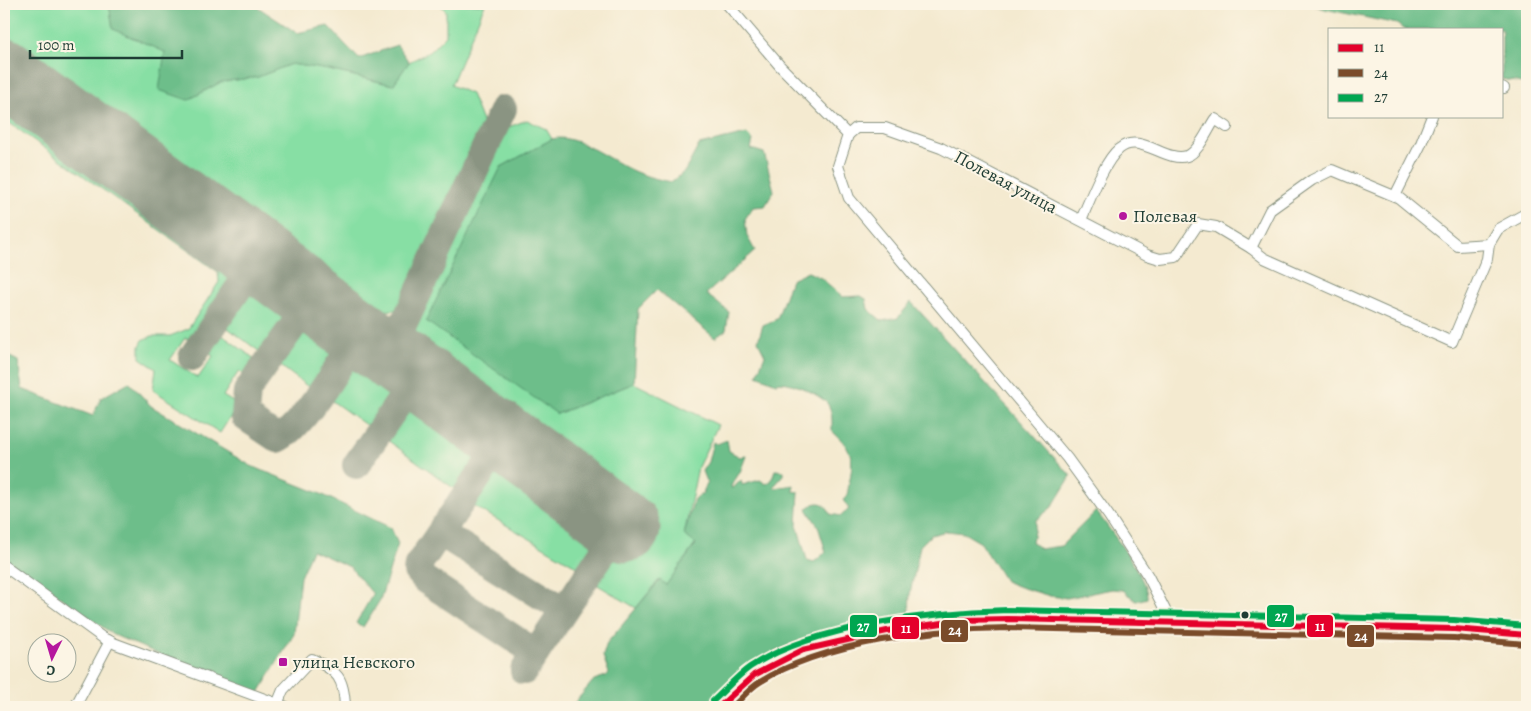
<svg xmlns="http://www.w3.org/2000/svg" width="1531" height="711" font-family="Alegreya,serif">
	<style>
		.green { fill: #87dfa4; stroke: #538e6c }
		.forest { fill: #6dbe8a; stroke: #467e5f }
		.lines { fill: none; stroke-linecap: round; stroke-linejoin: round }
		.taxiway { stroke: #8a9482; stroke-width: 28 }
		.runway { stroke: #8a9482; stroke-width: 69 }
		.street-casing { stroke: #8a9482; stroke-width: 12 }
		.secondary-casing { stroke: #8a9482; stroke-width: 16 }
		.street { stroke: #fff; stroke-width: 10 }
		.secondary { stroke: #fde4d1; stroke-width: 14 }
		.bus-1-casing { stroke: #fcf5e5; stroke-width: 10 }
		.bus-2-casing { stroke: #fcf5e5; stroke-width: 10 }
		.bus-3-casing { stroke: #fcf5e5; stroke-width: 10 }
		.bus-1 { stroke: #e4002b; stroke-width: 6 }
		.bus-2 { stroke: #7a4b2a; stroke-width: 6 }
		.bus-3 { stroke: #00a651; stroke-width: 6 }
		.poi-dot { fill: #b5179e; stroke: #fcf5e5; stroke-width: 2 }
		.bus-dot { fill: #1f3d34; stroke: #fcf5e5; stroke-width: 2 }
		.labels { text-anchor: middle; stroke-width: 4; stroke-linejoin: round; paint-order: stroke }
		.street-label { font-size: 18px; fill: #1f3d34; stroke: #fcf5e5 }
		.poi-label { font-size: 18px; fill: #1f3d34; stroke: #fcf5e5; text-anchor: start }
		.line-badge { stroke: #fcf5e5; stroke-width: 2 }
		.badge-label { font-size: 14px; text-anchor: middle; font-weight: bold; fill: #fff }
	</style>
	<rect width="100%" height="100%" fill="#fcf5e5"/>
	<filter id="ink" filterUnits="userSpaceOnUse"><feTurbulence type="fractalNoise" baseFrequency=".02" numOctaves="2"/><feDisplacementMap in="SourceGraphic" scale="10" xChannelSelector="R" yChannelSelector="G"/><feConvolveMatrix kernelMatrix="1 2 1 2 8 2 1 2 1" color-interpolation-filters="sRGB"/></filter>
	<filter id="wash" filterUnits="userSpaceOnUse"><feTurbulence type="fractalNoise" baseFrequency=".0096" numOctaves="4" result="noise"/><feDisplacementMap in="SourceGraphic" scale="20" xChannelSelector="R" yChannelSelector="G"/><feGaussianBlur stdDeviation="1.12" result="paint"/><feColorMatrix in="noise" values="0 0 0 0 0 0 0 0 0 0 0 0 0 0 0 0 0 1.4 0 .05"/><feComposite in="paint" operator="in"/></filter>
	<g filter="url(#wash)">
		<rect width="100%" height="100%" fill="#f4ead0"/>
		<g class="green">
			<path d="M4,4H109L114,29L165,52L188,100L221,82L258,77L291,64L329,70L393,85L409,62L429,52L446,35V11L439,4H485L451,85L471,94L483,124L405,303L395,310L372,311L4,42Z"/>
			<path d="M4,102L240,274L238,280L200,335L196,339L185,338L170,360L198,378L213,356L205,351L218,332L259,362L248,377L239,371L223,396L238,405L220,433L153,390L156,369L140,358V346L143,340L152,336H170L188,329L219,282L218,272L4,119Z"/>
			<path d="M527,120L546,129L552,139L501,167L557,414L634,383L718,425L698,467L684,535L696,543L666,585L659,580L636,608L591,581L639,509L412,343L411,321L501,130Z"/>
			<path d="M251,282L294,313L264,355L221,323Z"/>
			<path d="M304,320L342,348L311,389L274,361Z"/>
			<path d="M354,358L398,391L370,428L325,396Z"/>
			<path d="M413,401L483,453L456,490L386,439Z"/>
			<path d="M496,462L602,540L581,569L467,502Z"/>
		</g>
		<g class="forest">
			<path d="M109,4H253L297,33L328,26L359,59L397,45L409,62L393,85L329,70L291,64L258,77L221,82L188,100L159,90L165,52L113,29Z"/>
			<path d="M1310,4H1527V84L1502,79V29H1403L1397,24L1325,9Z"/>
			<path d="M747,134L753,140L751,149L764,153L774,191L765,206L753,207L745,219L747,236L755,251L706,294L729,312L726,330L715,338L657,290L638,309L634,383L557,414L426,321L501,167L552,139C577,132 616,166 641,174C651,178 662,180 672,182L685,171L699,145Z"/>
			<path d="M808,272L821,278L843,297L861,296L866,299L868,309L882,321L898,318L911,302L1071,476L1052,507L1036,520L1032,542L1040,549L1061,546L1096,511C1108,527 1149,580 1147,598L1136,601L1123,590L1112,589L1067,598L1050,596L1020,587L1005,581L981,543L964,533L947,531L931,535L920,546L910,594L909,612L903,616C848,627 793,635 747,669C733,680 721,695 709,707H571L594,680L606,676L609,673L603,656L607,643L660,580L666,585L696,544L684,535L694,499L702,494L707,484L702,471L708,462L713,442L717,444L727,440L729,451L740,457L746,456L740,472L731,486L732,489L741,480L742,485L760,480L766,484L771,481L775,470L784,471V475L774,486L775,488L794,485L793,491L799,492L797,525L807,560L814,562L826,552L818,526L807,509C816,500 826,501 830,514L841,516L849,509L843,500L847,496C852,464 859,455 832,431C832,422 833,411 827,403C820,395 786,378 776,383L757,375L765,355L758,341L763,325L777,319L791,280Z"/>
			<path d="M4,354L18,361L22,389L93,416L101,398L129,382L151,406L251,466L321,494L391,528L398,544L380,600L363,627L356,623L373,594L350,567L312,550L300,577L294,634L257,696L114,635L4,558Z"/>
		</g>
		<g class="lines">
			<g class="taxiway">
				<path d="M313,298L247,391L245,417L278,439C303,429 344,357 360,332"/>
				<path d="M390,354L503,109"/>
				<path d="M192,357L259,258"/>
				<path d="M505,438L418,565L417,571L425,580L536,653"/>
				<path d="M356,465L418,375"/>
				<path d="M443,527L447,537L564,610"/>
				<path d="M524,671L621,525"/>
			</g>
			<path class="runway" d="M4,72L626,528"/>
		</g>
	</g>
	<g filter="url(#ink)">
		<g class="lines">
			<g class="street-casing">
				<g id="street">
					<path d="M727,4L780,66L848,135L838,166L849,198L1067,458L1109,516L1148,576L1172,624"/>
					<path d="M1502,87L1504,88"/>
					<path d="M848,135L856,128H885L941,148L1147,255L1160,259L1176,257L1198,224L1216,227L1251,248L1270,210L1312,180L1332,170L1399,198L1458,246L1489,244L1498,229L1527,213"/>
					<path d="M1395,196L1420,146L1432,116"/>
					<path d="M1081,220C1089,202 1104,161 1119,149C1140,131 1165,163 1187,156C1199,152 1208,129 1215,119L1227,127"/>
					<path d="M1251,248L1264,258L1452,342L1487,259L1489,244"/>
					<path d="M4,566L103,638L116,644L286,707"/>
					<path d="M75,707L110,641"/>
					<path d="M276,707L283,690L312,659C338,671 344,678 345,707"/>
				</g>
			</g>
			<g class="secondary-casing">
				<path id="secondary" d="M719,707L754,675L803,650L887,631L963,620L1008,619L1454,629L1527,635"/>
			</g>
			<use href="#street" class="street"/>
			<use href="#secondary" class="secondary"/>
			<g class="bus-1-casing">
				<path id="bus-1" d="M719,707L754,675L803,650L887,631L963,620L1008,619L1454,629L1527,635"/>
			</g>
			<g class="bus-2-casing">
				<path id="bus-2" d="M732,707C741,699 750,688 760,682C823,642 934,629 1008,628L1454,638L1526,644"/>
			</g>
			<g class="bus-3-casing">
				<path id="bus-3" d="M713,701C725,690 737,676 750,667C815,625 931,612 1008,610L1454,620L1527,626"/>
			</g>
			<use href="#bus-1" class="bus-1"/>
			<use href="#bus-2" class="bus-2"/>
			<use href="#bus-3" class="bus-3"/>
		</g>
	</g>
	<g class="poi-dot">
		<circle cx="1123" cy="216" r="5"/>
		<rect x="278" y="657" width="10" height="10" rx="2.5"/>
	</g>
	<circle class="bus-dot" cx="1245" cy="615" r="4.5"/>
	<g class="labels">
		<g class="street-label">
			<text transform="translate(1006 182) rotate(28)" y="6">Полевая улица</text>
		</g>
		<g class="poi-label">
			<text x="1133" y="222">Полевая</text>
			<text x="293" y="668">улица Невского</text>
		</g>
	</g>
	<g class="line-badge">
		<rect x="1266" y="604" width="29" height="24" rx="5" fill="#00a651"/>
		<rect x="849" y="614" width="29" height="24" rx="5" fill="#00a651"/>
		<rect x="1306" y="614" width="28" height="24" rx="5" fill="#e4002b"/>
		<rect x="891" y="616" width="29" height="24" rx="5" fill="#e4002b"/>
		<rect x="940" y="619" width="29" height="24" rx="5" fill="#7a4b2a"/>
		<rect x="1346" y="624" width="29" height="24" rx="5" fill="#7a4b2a"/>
	</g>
	<g class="badge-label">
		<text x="1281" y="621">27</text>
		<text x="863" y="631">27</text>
		<text x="1320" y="631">11</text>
		<text x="906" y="633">11</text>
		<text x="955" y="635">24</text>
		<text x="1361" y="641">24</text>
	</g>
	<rect width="1531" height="711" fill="none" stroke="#fcf5e5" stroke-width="20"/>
	<rect x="1328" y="28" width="175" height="90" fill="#fcf5e5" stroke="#a4ab9e"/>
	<rect x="1338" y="44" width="25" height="8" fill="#e4002b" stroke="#a4ab9e"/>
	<text x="1374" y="52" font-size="15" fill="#1f3d34">11</text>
	<rect x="1338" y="69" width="25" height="8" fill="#7a4b2a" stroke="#a4ab9e"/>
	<text x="1374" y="78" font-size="15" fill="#1f3d34">24</text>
	<rect x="1338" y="94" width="25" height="8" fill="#00a651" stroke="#a4ab9e"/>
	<text x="1374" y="102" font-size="15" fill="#1f3d34">27</text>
	<g transform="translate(52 658) rotate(185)"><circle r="24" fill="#fcf5e5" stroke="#a4ab9e"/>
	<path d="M0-4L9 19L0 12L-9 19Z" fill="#b5179e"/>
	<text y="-8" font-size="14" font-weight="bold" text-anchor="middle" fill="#1f3d34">С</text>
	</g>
	<path d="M30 50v8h152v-8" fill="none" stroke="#1f3d34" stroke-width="2.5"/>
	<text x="38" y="50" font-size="15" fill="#1f3d34" stroke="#fcf5e5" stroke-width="4" paint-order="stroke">100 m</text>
</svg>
